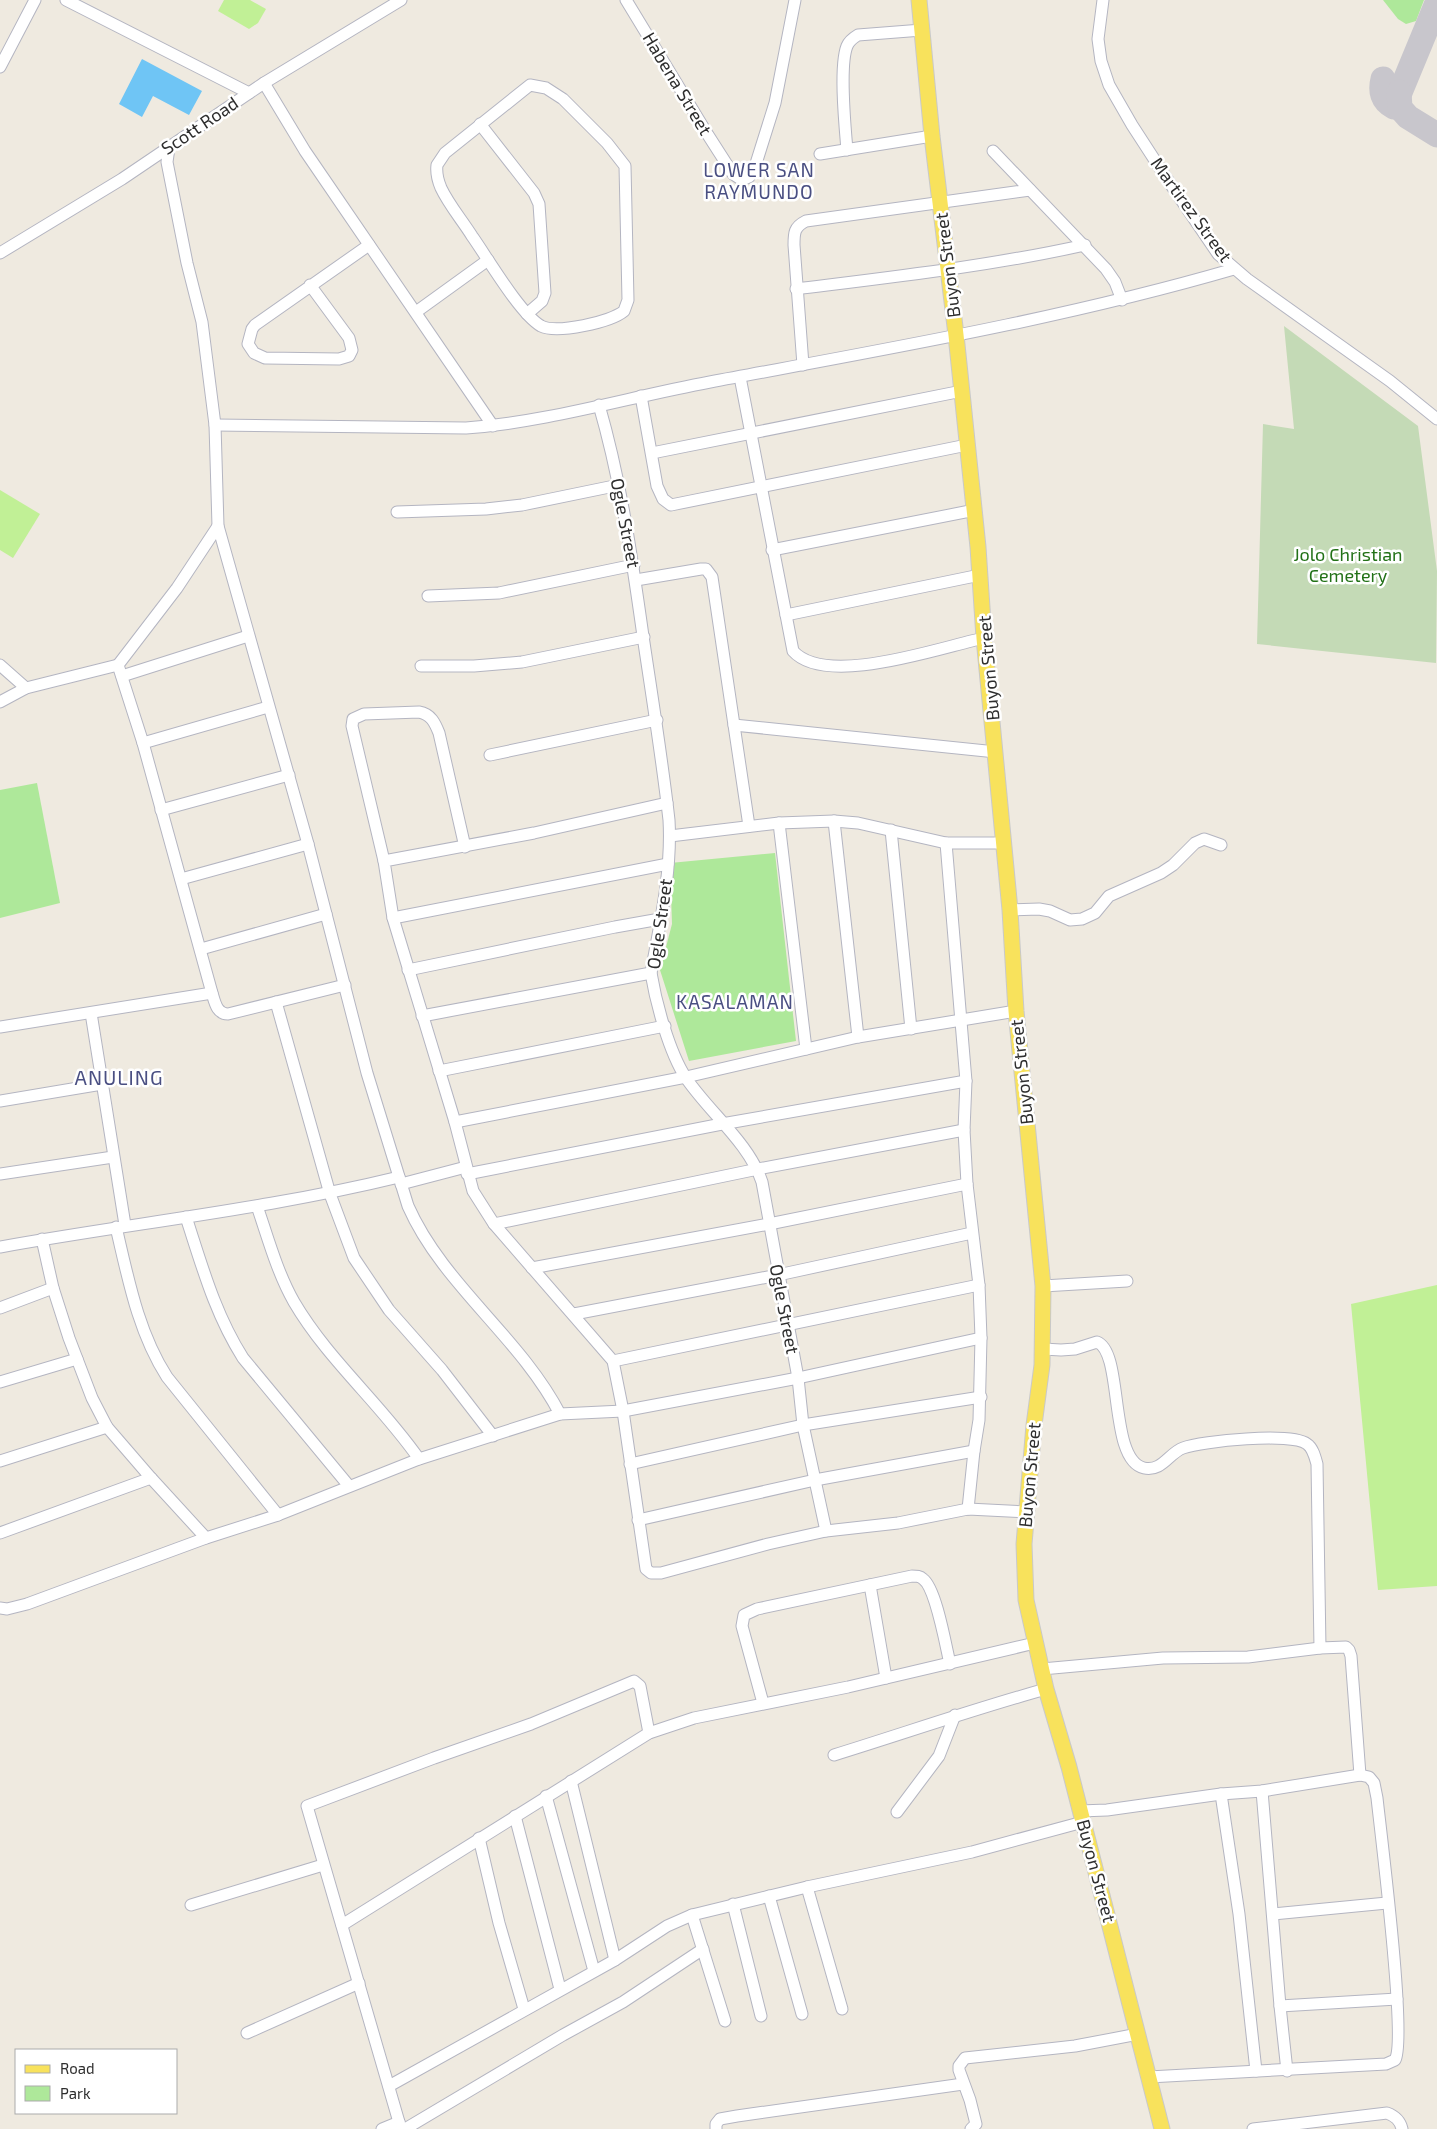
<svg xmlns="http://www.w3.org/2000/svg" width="1437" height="2129" font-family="'Exo 2',sans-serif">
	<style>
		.green { fill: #aee89a }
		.cemetery { fill: #c4dab6 }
		.pitch { fill: #c1f096 }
		.water { fill: #6fc5f5 }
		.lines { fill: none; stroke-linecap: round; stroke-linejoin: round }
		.taxiway { stroke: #c8c6cc; stroke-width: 25 }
		.minor-casing { stroke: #b4b5c1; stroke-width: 13 }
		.major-casing { stroke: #c9c9c9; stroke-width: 17 }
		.minor { stroke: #fff; stroke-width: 11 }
		.major { stroke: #f8e25c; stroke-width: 15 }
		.labels { text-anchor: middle; stroke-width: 5; stroke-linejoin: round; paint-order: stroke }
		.street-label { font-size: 18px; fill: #2e2e2e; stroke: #fff }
		.park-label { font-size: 18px; fill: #227117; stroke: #fff }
		.neighbourhood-label { font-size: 19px; letter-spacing: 1px; fill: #4a4f82; stroke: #fff }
		.quarter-label { font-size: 20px; letter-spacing: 1px; fill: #4a4f82; stroke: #fff }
	</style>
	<rect width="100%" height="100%" fill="#efeae0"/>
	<g class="green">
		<path d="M1383,0H1424L1416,21L1406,24L1398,19Z"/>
		<path d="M37,783L60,903L0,918V790Z"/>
		<path d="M775,853L796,1041L689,1061L660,970L672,924L670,863Z"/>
	</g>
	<path class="cemetery" d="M1284,326L1418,426L1437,571L1436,663L1257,644L1263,424L1294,429Z"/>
	<g class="pitch">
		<path d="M224,0H250L266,9L258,23L249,29L218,11Z"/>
		<path d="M0,490L40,514L13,558L0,550Z"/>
		<path d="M1437,1285V1586L1378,1590L1351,1304Z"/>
	</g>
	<path class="water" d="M142,59L202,91L189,115L153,96L142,117L119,104Z"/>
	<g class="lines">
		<g class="taxiway">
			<path d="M1383,79C1380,91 1382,101 1394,107L1437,3"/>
			<path d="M1399,92L1400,108L1408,117L1437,135"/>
		</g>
		<g class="minor-casing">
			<g id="minor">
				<path d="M66,0L249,93"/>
				<path d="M626,0L708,135L733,174L742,180L749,177L754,170L775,103L795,0"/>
				<path d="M1103,0L1098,39L1101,61L1109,85L1132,125L1167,179L1218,254L1247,279L1390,381L1437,419"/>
				<path d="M0,67L35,0"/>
				<path d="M264,83L305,151L493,426"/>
				<path d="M530,85L546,88L563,99L607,143L625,166L628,300L624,311C611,322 557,334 541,326C520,314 487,257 472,236C462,220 449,205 441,188C438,181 436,173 437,165L445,153Z"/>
				<path d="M480,124L534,193L539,204L545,293L542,301L527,314"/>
				<path d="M169,148L167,162L187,263L202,322L215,425L218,526L308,844L367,1073L408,1206C443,1285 520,1337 560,1414"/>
				<path d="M847,150C845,126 839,66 847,46C849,41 853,38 858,35L922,30"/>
				<path d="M993,151L1106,269L1115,282L1122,300"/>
				<path d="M820,154L932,136"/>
				<path d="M0,253L122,179L264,83L401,0"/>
				<path d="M310,285L349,338L352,350L349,356L339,359L265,358L254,353L248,344L252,329L255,325L369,245"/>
				<path d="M796,289C892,277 990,266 1085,245"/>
				<path d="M416,312L488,260"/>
				<path d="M803,365L794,245C794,233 794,227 806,221L1030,190"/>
				<path d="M740,377L793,651C826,688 941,647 984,638"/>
				<path d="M641,396L657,486L663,499L671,505L967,445"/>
				<path d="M599,405C621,481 632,558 643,636C652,697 662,758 669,820C672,871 660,923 651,973C656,1003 669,1052 686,1078C709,1112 749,1143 762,1182L798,1378L803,1425L826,1531"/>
				<path d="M215,425L466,428C548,422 629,397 710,382C886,349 1062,319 1234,269"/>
				<path d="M652,453L962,391"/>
				<path d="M397,512L486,509L522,505L619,485"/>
				<path d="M218,526L177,588L118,665L143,743L212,993C215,1003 217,1014 228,1014L345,985"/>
				<path d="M772,550L975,510"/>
				<path d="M636,580L701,569H706L712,577L749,826"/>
				<path d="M428,596L499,593L634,565"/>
				<path d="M786,615L980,575"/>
				<path d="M0,665L26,688"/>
				<path d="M421,666H474L522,662L644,637"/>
				<path d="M122,676L248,636"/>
				<path d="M0,702L26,688L118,665"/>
				<path d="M734,725L996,752"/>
				<path d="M143,743L268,707"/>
				<path d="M490,755L657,720"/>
				<path d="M667,803L534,833L384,861L393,918L455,1122L473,1191L494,1224L613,1361L623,1411L646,1569L651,1573H661L768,1544L826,1531L898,1523L968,1509L1027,1512"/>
				<path d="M161,810L289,775"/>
				<path d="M834,821L858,1037"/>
				<path d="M779,823L806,1049"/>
				<path d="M891,830L911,1029"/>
				<path d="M670,836L779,823L834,821L858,823L946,843H1004"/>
				<path d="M946,843L966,1081L964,1130L967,1184L979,1285L981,1338L979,1420L974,1451L968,1509"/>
				<path d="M384,861L352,726L353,719L364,714L419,712C431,714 435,723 439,733L465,847"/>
				<path d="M181,879L308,844"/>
				<path d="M1010,910L1039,909L1050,911L1070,920L1082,919L1095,913L1109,896L1161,873L1173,865L1195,843L1204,839L1221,845"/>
				<path d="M393,918L668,864"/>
				<path d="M201,949L326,914"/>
				<path d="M408,970L615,927L660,919"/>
				<path d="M276,1002L330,1194L354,1258L389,1310L442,1370L493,1436"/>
				<path d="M91,1013L125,1225"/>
				<path d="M422,1016L651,973"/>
				<path d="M0,1027L212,993"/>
				<path d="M439,1071L665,1026"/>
				<path d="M0,1101L102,1084"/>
				<path d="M455,1122L686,1077L858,1037L1016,1011"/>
				<path d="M0,1174L113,1157"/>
				<path d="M467,1174L722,1124L966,1081"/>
				<path d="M401,1184L466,1167"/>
				<path d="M257,1206C268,1238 277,1272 294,1302C328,1360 381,1404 419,1459"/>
				<path d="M186,1217C202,1266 215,1314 243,1358L349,1486"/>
				<path d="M494,1224L758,1169L964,1130"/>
				<path d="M116,1227C128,1278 138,1332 167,1377L278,1515"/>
				<path d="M42,1239L53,1288L69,1338L92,1398L107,1427L151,1478L206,1538"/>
				<path d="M0,1247C133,1223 268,1209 399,1177"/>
				<path d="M532,1268L769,1224L967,1184"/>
				<path d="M1043,1286L1127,1281"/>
				<path d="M0,1308L53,1288"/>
				<path d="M574,1314L778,1275L972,1233"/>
				<path d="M1043,1349L1061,1350L1075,1349L1097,1342C1124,1352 1108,1460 1144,1468C1162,1472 1169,1453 1183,1448C1202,1441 1292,1432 1307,1444C1313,1448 1315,1457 1317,1464L1320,1648"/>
				<path d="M613,1361L979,1285"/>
				<path d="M0,1382L77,1359"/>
				<path d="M0,1461L107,1427"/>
				<path d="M630,1464L803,1425L981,1397"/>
				<path d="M638,1520L815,1480L974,1451"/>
				<path d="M0,1533L151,1478"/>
				<path d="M870,1585L886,1678"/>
				<path d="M0,1608L7,1609L27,1604L206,1538L278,1515L419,1459L560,1414L623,1411L798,1378L981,1338"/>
				<path d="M1042,1669L1163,1658L1248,1657L1320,1648L1346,1647L1349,1650L1351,1656L1360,1775"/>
				<path d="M763,1703L742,1626L744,1615L757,1609L912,1576C917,1576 920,1576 923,1579C936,1588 946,1647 950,1664"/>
				<path d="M834,1755C905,1733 974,1709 1046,1689"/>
				<path d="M571,1781L615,1960"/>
				<path d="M1262,1791L1280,2006L1287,2071"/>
				<path d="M1221,1794L1239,1914L1256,2071"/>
				<path d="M546,1796L594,1971"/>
				<path d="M1080,1811L1107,1810L1221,1794L1262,1791L1360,1775L1369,1777L1374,1783L1377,1798C1381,1835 1407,2040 1395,2060L1386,2064L1149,2077"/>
				<path d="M897,1812L939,1756L955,1715"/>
				<path d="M515,1816L560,1989"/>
				<path d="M479,1838L499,1923L524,2009"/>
				<path d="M807,1887L842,2009"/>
				<path d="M769,1896L802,2014"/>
				<path d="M733,1904L761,2016"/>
				<path d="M191,1905L323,1865"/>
				<path d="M1273,1914L1387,1903"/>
				<path d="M692,1915L725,2021"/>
				<path d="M342,1925L649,1733L694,1718L848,1687L1035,1643"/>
				<path d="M1280,2006L1397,1999"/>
				<path d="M247,2033L359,1983"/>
				<path d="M389,2086L615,1960L667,1926L692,1915L807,1887L972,1852L1083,1822"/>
				<path d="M382,2129L399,2122"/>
				<path d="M401,2129L307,1806L434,1758L531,1724L634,1681L640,1686L649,1733"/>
				<path d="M405,2129L563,2035L623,2002L703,1949"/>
				<path d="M716,2129V2124L720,2119L737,2116L963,2084"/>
				<path d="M971,2129L976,2124L970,2100L959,2070V2066L965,2058L1075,2046L1138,2034"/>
				<path d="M1253,2129L1387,2113C1395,2116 1400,2120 1402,2129"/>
			</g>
		</g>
		<g class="major-casing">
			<path id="major" d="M919,0L932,136L956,335L978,547L984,638L1010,910L1016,1011L1043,1286L1042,1365L1034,1425L1024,1544L1026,1600L1046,1689L1069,1767L1162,2129"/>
		</g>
		<use href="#minor" class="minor"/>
		<use href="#major" class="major"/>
	</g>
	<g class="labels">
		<g class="street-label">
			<text transform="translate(677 84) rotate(59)" y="6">Habena Street</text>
			<text transform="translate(200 126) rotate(-34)" y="6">Scott Road</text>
			<text transform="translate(1191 210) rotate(54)" y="6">Martirez Street</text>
			<text transform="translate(948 265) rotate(-97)" y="6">Buyon Street</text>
			<text transform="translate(625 523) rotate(79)" y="6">Ogle Street</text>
			<text transform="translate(989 668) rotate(-95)" y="6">Buyon Street</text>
			<text transform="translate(660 924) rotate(-82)" y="6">Ogle Street</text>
			<text transform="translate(1022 1072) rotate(-96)" y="6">Buyon Street</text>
			<text transform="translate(784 1309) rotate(79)" y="6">Ogle Street</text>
			<text transform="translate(1030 1475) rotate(-85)" y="6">Buyon Street</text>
			<text transform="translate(1096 1871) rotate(75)" y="6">Buyon Street</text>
		</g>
		<g class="park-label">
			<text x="1348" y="561">Jolo Christian<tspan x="1348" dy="21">Cemetery</tspan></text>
		</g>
		<g class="neighbourhood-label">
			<text x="759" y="177">LOWER SAN<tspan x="759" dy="22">RAYMUNDO</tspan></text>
			<text x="735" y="1009">KASALAMAN</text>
		</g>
		<g class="quarter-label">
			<text x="119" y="1085">ANULING</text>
		</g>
	</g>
	<rect x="15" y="2049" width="162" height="65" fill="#ffffff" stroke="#ababab"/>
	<rect x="25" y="2065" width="25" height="8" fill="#f8e25c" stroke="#ababab"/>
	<text x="60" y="2074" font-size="15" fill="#2e2e2e">Road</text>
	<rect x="25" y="2086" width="25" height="15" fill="#aee89a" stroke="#ababab"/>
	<text x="60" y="2099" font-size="15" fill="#2e2e2e">Park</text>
</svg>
